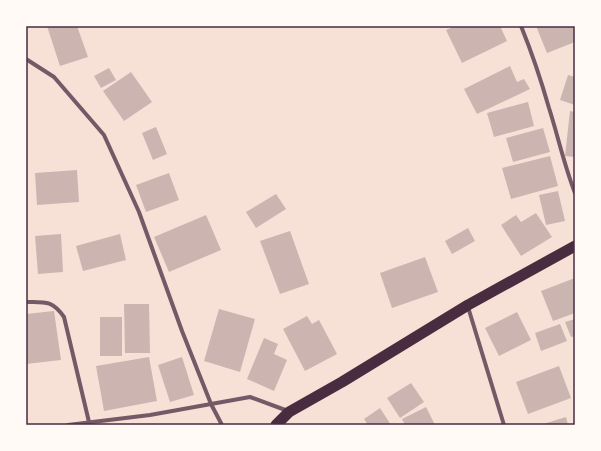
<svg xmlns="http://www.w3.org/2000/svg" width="601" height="451" font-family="Inter,sans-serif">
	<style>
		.building { fill: #ccb4b1 }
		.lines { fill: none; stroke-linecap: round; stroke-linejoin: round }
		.minor { stroke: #755966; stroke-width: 4 }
		.trunk { stroke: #4a2c40; stroke-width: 11 }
		.neatline { fill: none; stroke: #4a2c40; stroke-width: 1.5 }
	</style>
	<rect width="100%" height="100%" fill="#f7e1d7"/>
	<g class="building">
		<path d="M47,26H77L88,57L60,66Z"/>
		<path d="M455,26H500L507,41L462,63L446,30Z"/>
		<path d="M536,26H575V42L547,53Z"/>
		<path d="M510,66L517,82L524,79L530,89L477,114L464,89Z"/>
		<path d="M109,68L116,80L101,88L94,76Z"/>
		<path d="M131,72L152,102L124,121L103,91Z"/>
		<path d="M568,75L575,77V105L560,100Z"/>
		<path d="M528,102L534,126L494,137L487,113Z"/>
		<path d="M570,111L575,112V157L565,156Z"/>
		<path d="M156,127L167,154L153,160L142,133Z"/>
		<path d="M543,128L550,152L513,162L506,138Z"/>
		<path d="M550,156L558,186L511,199L502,168Z"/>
		<path d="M77,170L79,202L37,205L35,173Z"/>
		<path d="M169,173L179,200L146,212L136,185Z"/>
		<path d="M558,191L565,221L546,225L539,195Z"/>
		<path d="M276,194L286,209L256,228L246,212Z"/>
		<path d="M536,213L552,237L521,256L501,225L516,215L521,222Z"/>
		<path d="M206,215L221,250L169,272L154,237Z"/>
		<path d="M468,228L475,241L452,254L445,241Z"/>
		<path d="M290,231L309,284L280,294L260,241Z"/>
		<path d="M61,234L63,272L38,274L35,236Z"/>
		<path d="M120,234L126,260L83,271L76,246Z"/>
		<path d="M425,257L438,292L392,308L380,273Z"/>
		<path d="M575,278V313L553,321L541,291Z"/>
		<path d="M124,304H149L150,353H125Z"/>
		<path d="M219,309L255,319L240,372L204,361Z"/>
		<path d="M54,311L61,360L26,364V314Z"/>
		<path d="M517,312L531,340L499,356L485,328Z"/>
		<path d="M307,316L312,324L319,320L337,354L305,371L283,329Z"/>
		<rect x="100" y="317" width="22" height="39"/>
		<path d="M575,319V336L571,337L565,322Z"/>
		<path d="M560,324L567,341L541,351L535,333Z"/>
		<path d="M264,338L278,344L274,354L287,360L274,391L247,379Z"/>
		<path d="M149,357L157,401L104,411L96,366Z"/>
		<path d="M182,357L194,395L170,402L158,365Z"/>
		<path d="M559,366L571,398L528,414L516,382Z"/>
		<path d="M411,383L424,402L400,418L387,398Z"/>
		<path d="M426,407L435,425H405L402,419Z"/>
		<path d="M380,408L391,425H368L364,419Z"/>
		<path d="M566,417L568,425H540Z"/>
	</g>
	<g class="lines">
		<g class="minor">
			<path d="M521,26C532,53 541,80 549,108C558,136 564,165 575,193"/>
			<path d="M26,59L54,77L104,135L139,212L182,331L211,404L222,425"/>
			<path d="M26,302C45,302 52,300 64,317L89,422"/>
			<path d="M468,307L504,425"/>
			<path d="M68,425L150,415L250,397L288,411"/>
		</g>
		<path class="trunk" d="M276,425L289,412L342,382L468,305L575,246"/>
	</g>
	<rect width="601" height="451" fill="none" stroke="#fffaf5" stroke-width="54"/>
	<rect x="27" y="27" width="547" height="397" class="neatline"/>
</svg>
